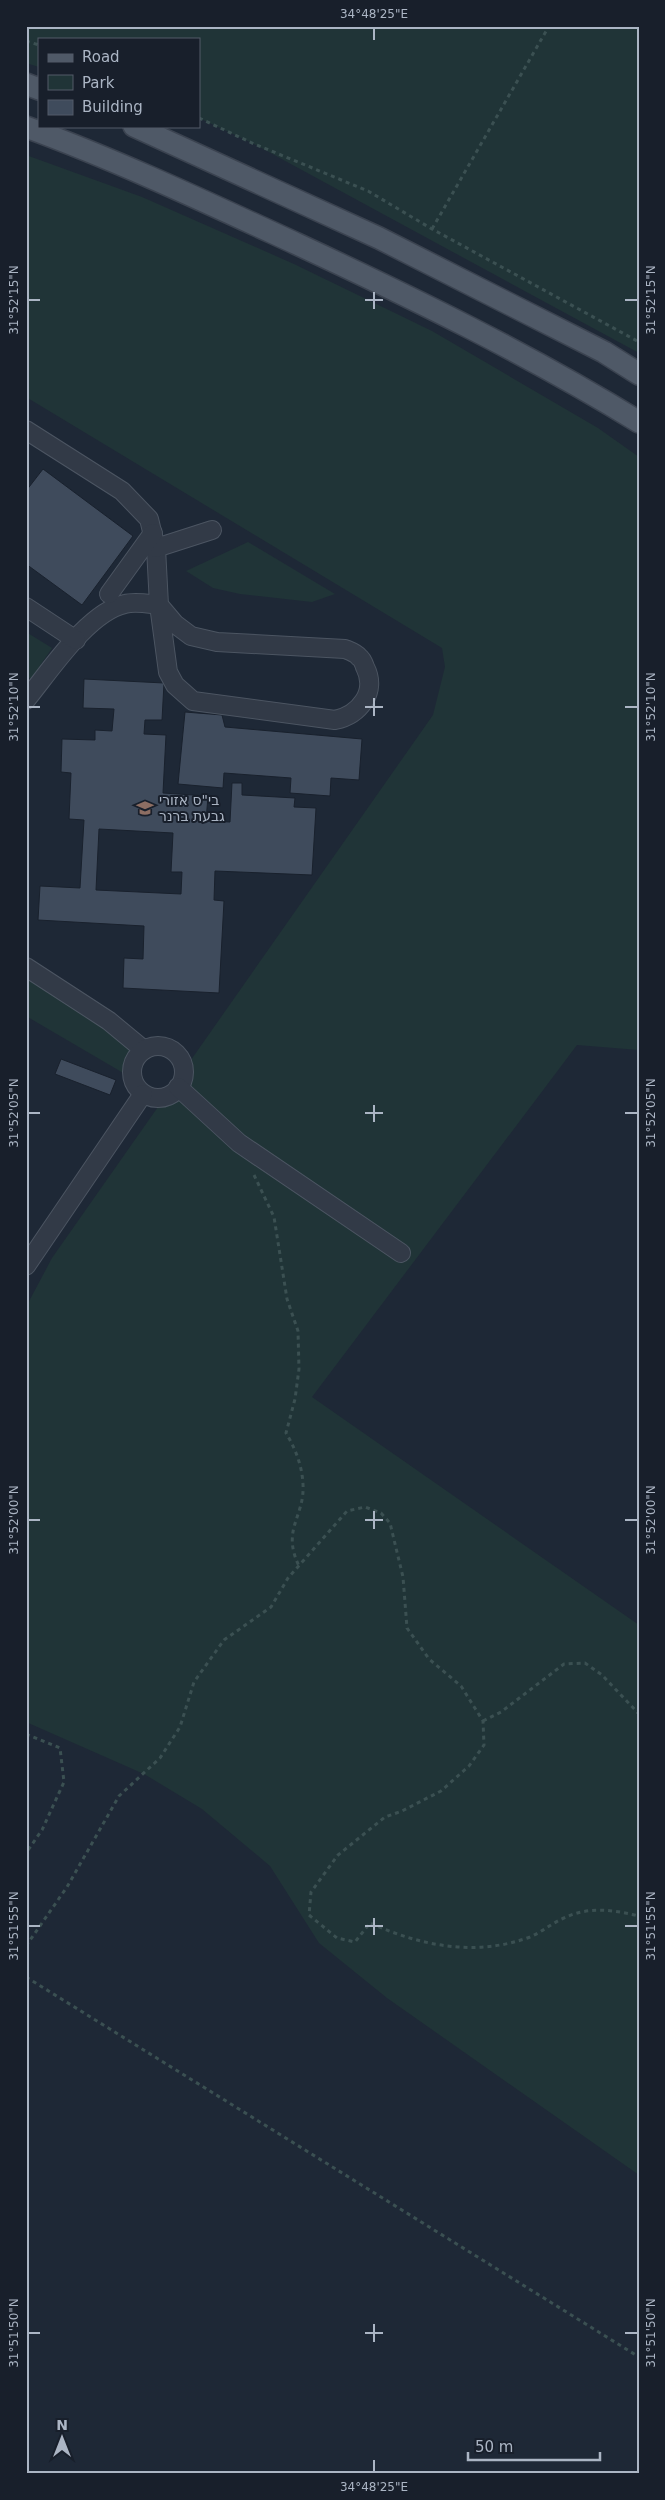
<svg xmlns="http://www.w3.org/2000/svg" width="665" height="2500" font-family="'DejaVu Sans',Heebo,sans-serif">
	<style>
		.green { fill: #203437 }
		.building { fill: #3f4b5c; stroke: #19212d; fill-rule: evenodd }
		.lines { fill: none; stroke-linecap: round; stroke-linejoin: round }
		.minor-casing { stroke: #4c5562; stroke-width: 20 }
		.major-casing { stroke: #3b4350; stroke-width: 24 }
		.path { stroke: #3b5052; stroke-width: 3; stroke-dasharray: 4 4; stroke-linecap: butt }
		.minor { stroke: #323a47; stroke-width: 18 }
		.major { stroke: #4f5967; stroke-width: 21 }
		.ticks { fill: none; stroke: #abb5c4; stroke-width: 2 }
		.labels { text-anchor: middle; stroke-width: 4; stroke-linejoin: round; paint-order: stroke }
		.poi-label { font-size: 14px; fill: #abb5c4; stroke: #181f2b; text-anchor: start }
		.neatline { fill: none; stroke: #abb5c4; stroke-width: 2 }
		.ticks-label { font-size: 12px; text-anchor: middle; fill: #abb5c4 }
	</style>
	<rect width="100%" height="100%" fill="#1e2836"/>
	<g class="green">
		<path d="M26,26H639V353L252,143L199,118V39H39V67L26,63Z"/>
		<path d="M26,155L142,197L294,264L432,331L598,428L639,457V1050L577,1045L312,1397L639,1625V2175L387,1998L319,1943L270,1866L202,1809L144,1774L26,1722V1307L52,1258L433,715L445,667L442,648L26,397Z"/>
		<path d="M248,542L335,594L312,602L240,594L213,588L186,571Z"/>
		<path d="M26,632L52,648L31,679L26,675Z"/>
		<path d="M26,979L102,1024L132,1052L126,1059L125,1074L26,1016Z"/>
	</g>
	<g class="building">
		<path d="M43,469L133,536L82,605L26,564V491Z"/>
		<path d="M84,679L164,683L162,720H145L144,734L166,735L163,793L208,796L206,821L230,822L232,783H242V795L295,798L294,807L316,808L312,875L215,871L214,900L224,901L219,993L123,988L124,958L143,959L144,926L38,920L40,886L80,888L84,820L69,819L71,773L61,772L62,739L95,740V730L112,731L114,709L83,708ZM99,829L173,833L171,872H182L181,894L96,890Z"/>
		<path d="M185,712L222,715L225,727L362,739L359,780L331,778L330,796L290,793L291,778L224,773L223,788L178,784Z"/>
		<path d="M61,1059L116,1080L110,1095L55,1074Z"/>
	</g>
	<g class="lines">
		<g class="minor-casing">
			<g id="minor">
				<path d="M26,430L122,491L149,519L156,548L159,605L168,672L175,685L193,701L335,720C359,715 378,692 365,667C364,664 362,659 359,657C356,653 350,651 345,649L217,642L191,636L175,624L159,605C149,604 135,601 125,604C88,612 50,671 26,700"/>
				<path d="M156,548L212,530"/>
				<path d="M109,594L153,533"/>
				<path d="M26,607L76,640"/>
				<path d="M26,967L109,1021L144,1050"/>
				<circle cx="158" cy="1072" r="26"/>
				<path d="M178,1087L239,1143L401,1253"/>
				<path d="M26,1266L143,1094"/>
			</g>
		</g>
		<g class="major-casing">
			<g id="major">
				<path d="M26,84L39,89"/>
				<path d="M134,126L379,238L604,352L639,374"/>
				<path d="M26,127C119,161 208,203 297,244C413,298 530,355 639,422"/>
			</g>
		</g>
		<g class="path">
			<path d="M26,41L39,45"/>
			<path d="M199,118L252,143L368,191L432,229L639,342"/>
			<path d="M432,229L549,26"/>
			<path d="M254,1175L274,1217L287,1299L298,1331L299,1369L295,1399L286,1433C295,1448 302,1465 303,1484C305,1517 281,1529 299,1566"/>
			<path d="M483,1721L501,1712L564,1664L585,1663L602,1675L639,1714"/>
			<path d="M26,1734L60,1748L64,1782L42,1830L26,1853"/>
			<path d="M26,1946L67,1887L119,1796L160,1758L180,1727L194,1682L224,1640L271,1607L288,1578L347,1511L365,1507L381,1513L390,1523L403,1577L407,1628L429,1659L461,1686L483,1721L484,1745L469,1766L441,1791L402,1811L385,1817L338,1855L311,1892L309,1915L337,1938L355,1942L370,1923C421,1946 476,1957 530,1937C542,1932 552,1923 564,1918C588,1906 614,1910 639,1916"/>
			<path d="M26,1977L639,2357"/>
		</g>
		<use href="#minor" class="minor"/>
		<use href="#major" class="major"/>
	</g>
	<path class="ticks" d="M374,28V40M374,292V309M28,300H40M365,300H383M625,300H638M374,698V716M28,707H40M365,707H383M625,707H638M374,1105V1122M28,1113H40M365,1113H383M625,1113H638M374,1511V1529M28,1520H40M365,1520H383M625,1520H638M374,1918V1935M28,1926H40M365,1926H383M625,1926H638M374,2324V2342M28,2333H40M365,2333H383M625,2333H638M374,2460V2472"/>
	<defs>
		<g id="school-bare" transform="scale(1.35)"><path d="M0-5L7-2L0 1L-7-2ZM-4 1L0 2.5L4 1V4Q0 6-4 4Z" fill="#8d6e63" stroke="#181f2b" stroke-width="2.5" paint-order="stroke"/></g>
	</defs>
	<g fill-rule="evenodd">
		<use href="#school-bare" x="145" y="808"/>
	</g>
	<g class="labels">
		<g class="poi-label">
			<text x="159" y="805">בי"ס אזורי<tspan x="159" dy="16">גבעת ברנר</tspan></text>
		</g>
	</g>
	<rect width="665" height="2500" fill="none" stroke="#181f2b" stroke-width="55"/>
	<rect x="38" y="38" width="162" height="90" fill="#181f2b" stroke="#535b68"/>
	<rect x="48" y="54" width="25" height="8" fill="#4f5967" stroke="#535b68"/>
	<text x="82" y="62" font-size="15" fill="#abb5c4">Road</text>
	<rect x="48" y="75" width="25" height="15" fill="#203437" stroke="#535b68"/>
	<text x="82" y="88" font-size="15" fill="#abb5c4">Park</text>
	<rect x="48" y="100" width="25" height="15" fill="#3f4b5c" stroke="#535b68"/>
	<text x="82" y="112" font-size="15" fill="#abb5c4">Building</text>
	<g transform="translate(62 2438)" stroke="#181f2b" stroke-width="4" paint-order="stroke">
	<path d="M0-4L9 19L0 12L-9 19Z" fill="#abb5c4"/>
	<text y="-8" font-size="14" font-weight="bold" text-anchor="middle" fill="#abb5c4">N</text>
	</g>
	<path d="M468 2452v8h132v-8" fill="none" stroke="#abb5c4" stroke-width="2.5"/>
	<text x="475" y="2452" font-size="15" fill="#abb5c4" stroke="#181f2b" stroke-width="4" paint-order="stroke">50 m</text>
	<rect x="28" y="28" width="610" height="2444" class="neatline"/>
	<g class="ticks-label">
		<text x="374" y="18">34°48'25"E</text>
		<text transform="translate(14 300) rotate(-90)" y="4">31°52'15"N</text>
		<text transform="translate(651 300) rotate(-90)" y="4">31°52'15"N</text>
		<text transform="translate(14 707) rotate(-90)" y="4">31°52'10"N</text>
		<text transform="translate(651 707) rotate(-90)" y="4">31°52'10"N</text>
		<text transform="translate(14 1113) rotate(-90)" y="4">31°52'05"N</text>
		<text transform="translate(651 1113) rotate(-90)" y="4">31°52'05"N</text>
		<text transform="translate(14 1520) rotate(-90)" y="4">31°52'00"N</text>
		<text transform="translate(651 1520) rotate(-90)" y="4">31°52'00"N</text>
		<text transform="translate(14 1926) rotate(-90)" y="4">31°51'55"N</text>
		<text transform="translate(651 1926) rotate(-90)" y="4">31°51'55"N</text>
		<text transform="translate(14 2333) rotate(-90)" y="4">31°51'50"N</text>
		<text transform="translate(651 2333) rotate(-90)" y="4">31°51'50"N</text>
		<text x="374" y="2491">34°48'25"E</text>
	</g>
</svg>
